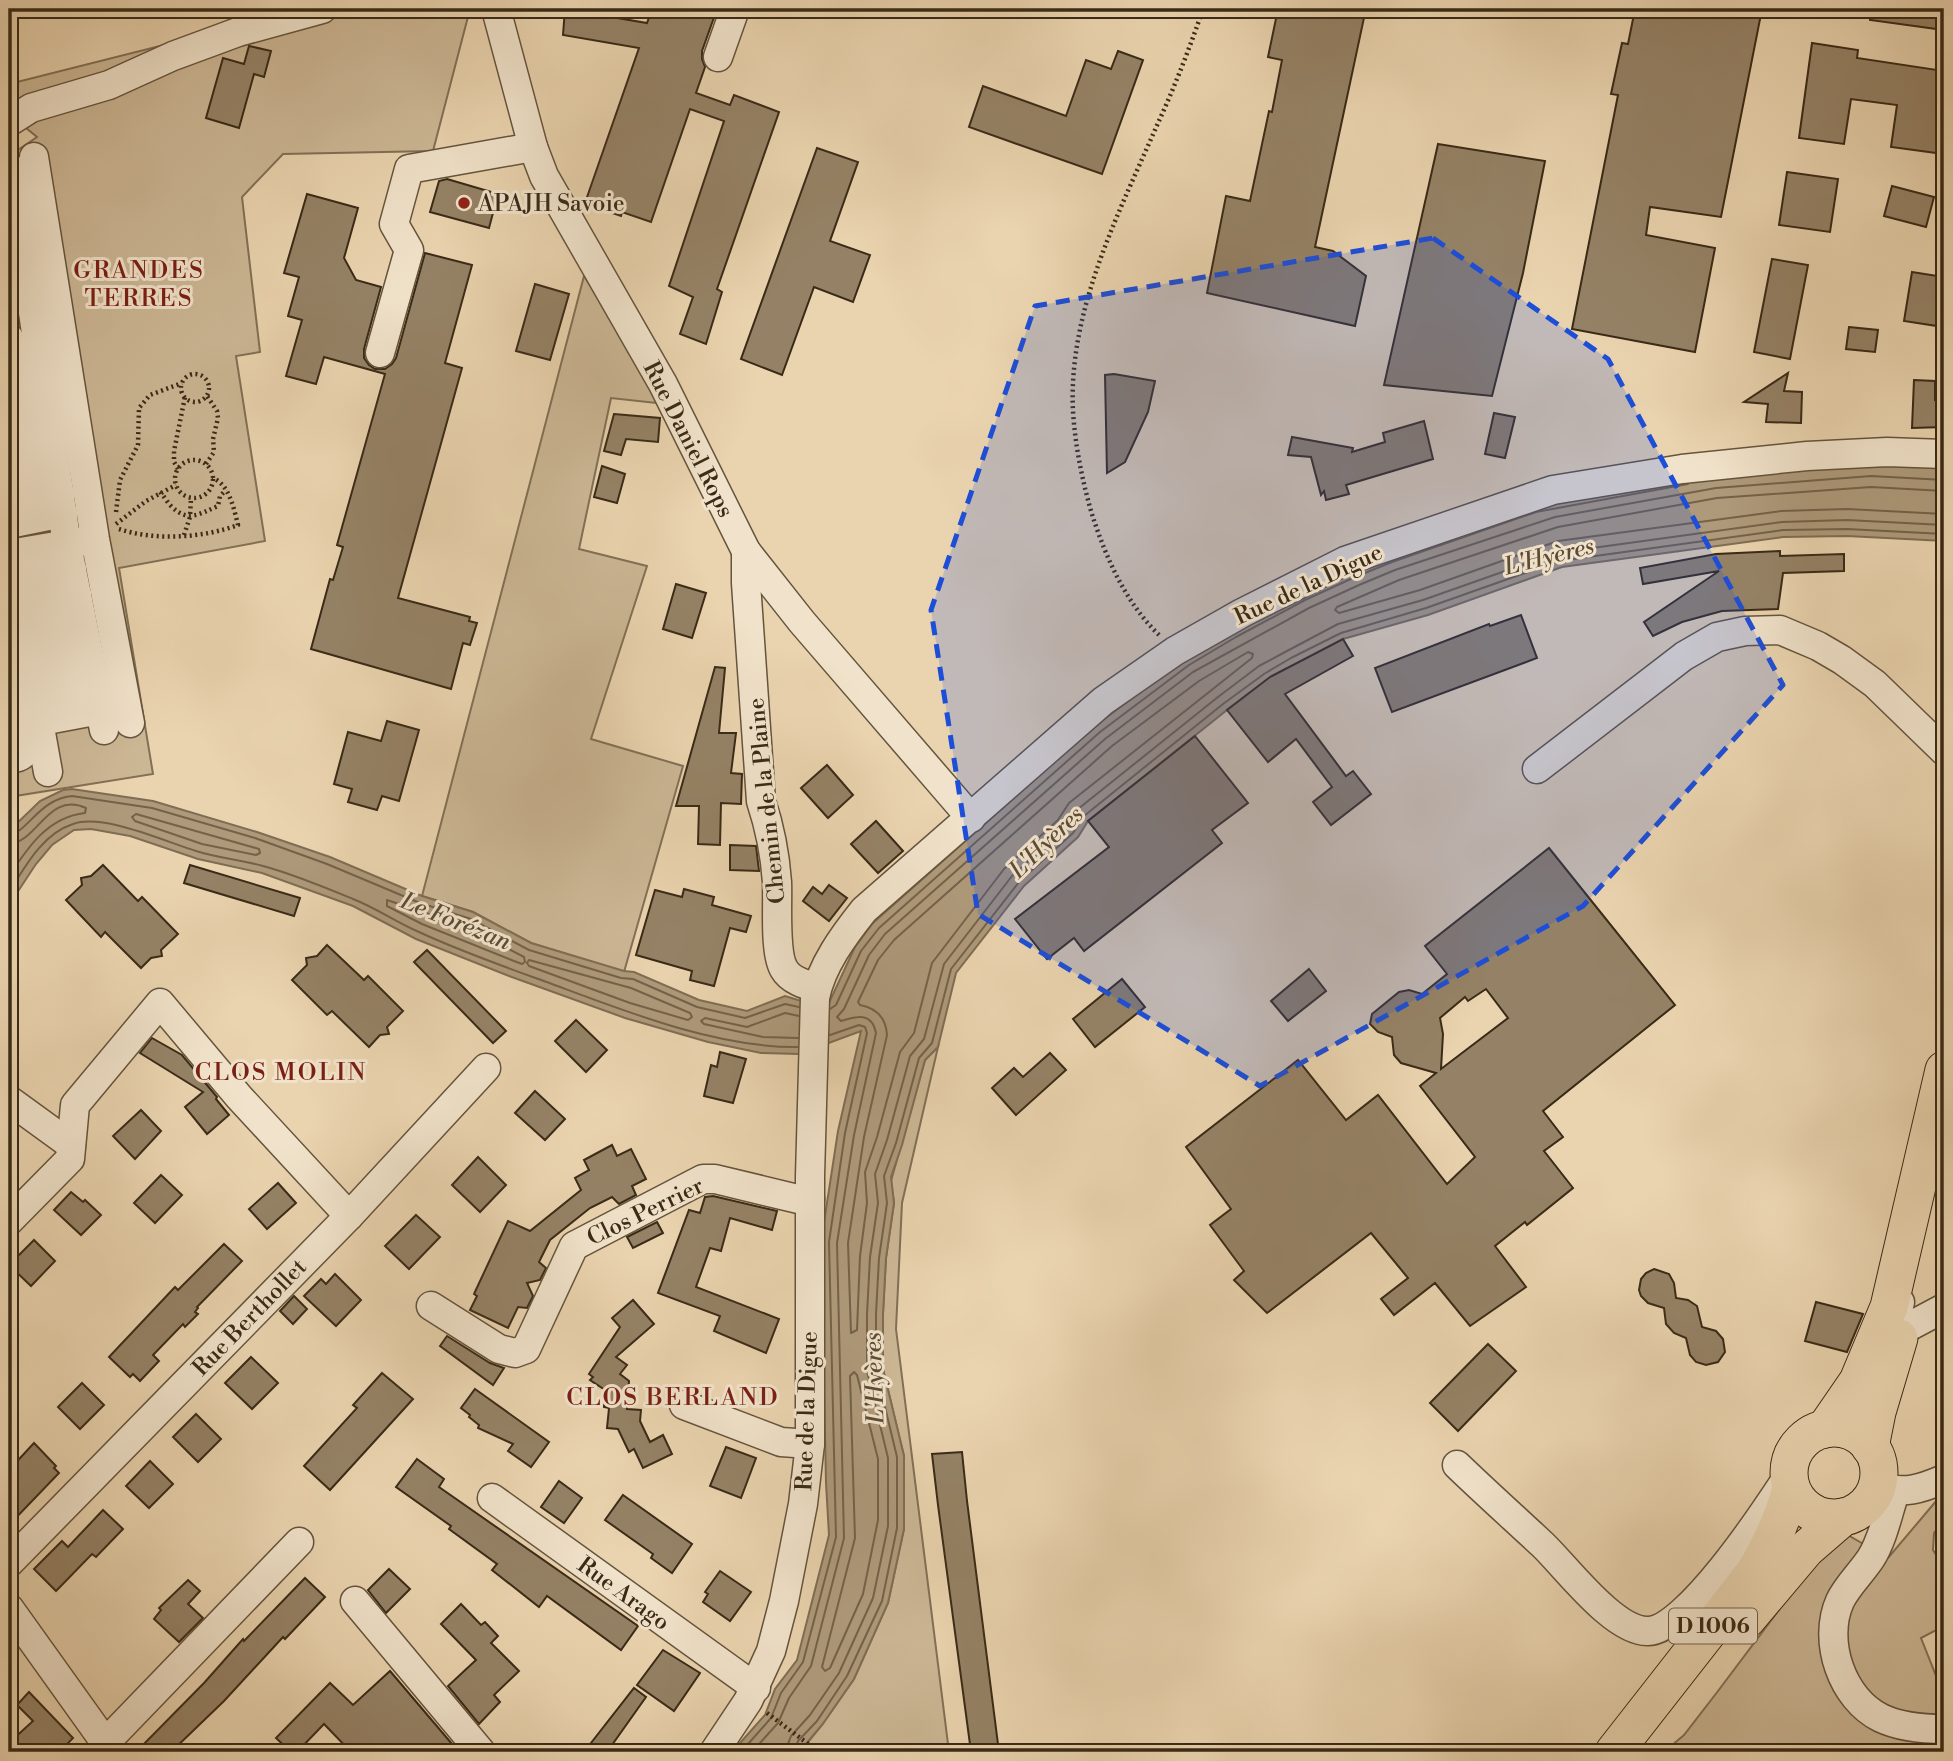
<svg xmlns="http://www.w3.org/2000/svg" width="1953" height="1761" font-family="'Libre Bodoni',serif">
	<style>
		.green { fill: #ccb795; stroke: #827056; stroke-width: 2 }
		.water { fill: #ae9a7b; stroke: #7f6d53; stroke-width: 2 }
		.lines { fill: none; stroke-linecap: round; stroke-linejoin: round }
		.shore { stroke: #746249; stroke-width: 2 }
		.building { fill: #958266; stroke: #392a17; stroke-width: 2; fill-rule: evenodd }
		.minor-casing { stroke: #65543d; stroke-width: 31 }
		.major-casing { stroke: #392a17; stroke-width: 39 }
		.path { stroke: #392a17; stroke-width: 4.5; stroke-dasharray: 2 3.5; stroke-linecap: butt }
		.minor { stroke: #f1e3cb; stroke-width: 28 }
		.major { stroke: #ead4af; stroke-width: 37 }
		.marked { fill: #1d4ed8; fill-opacity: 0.2; stroke: #1d4ed8; stroke-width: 5; stroke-dasharray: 14 9; stroke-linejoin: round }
		.poi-dot { fill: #8f2418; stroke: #f1e3cb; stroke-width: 2.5 }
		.labels { text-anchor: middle; stroke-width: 6; stroke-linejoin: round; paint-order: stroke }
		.shield { fill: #f1e3cb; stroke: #70624d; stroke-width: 2 }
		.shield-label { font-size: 21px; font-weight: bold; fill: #392a17 }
		.poi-label { font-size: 23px; fill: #392a17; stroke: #f1e3cb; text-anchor: start }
		.street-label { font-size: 23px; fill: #392a17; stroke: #f1e3cb }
		.neighbourhood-label { font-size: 24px; letter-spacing: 2px; fill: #7a1f14; stroke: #f1e3cb }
		.water-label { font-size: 24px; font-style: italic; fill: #5c4c35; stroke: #f1e3cb }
	</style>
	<rect width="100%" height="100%" fill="#ead4af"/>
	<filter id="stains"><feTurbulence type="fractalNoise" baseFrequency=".00286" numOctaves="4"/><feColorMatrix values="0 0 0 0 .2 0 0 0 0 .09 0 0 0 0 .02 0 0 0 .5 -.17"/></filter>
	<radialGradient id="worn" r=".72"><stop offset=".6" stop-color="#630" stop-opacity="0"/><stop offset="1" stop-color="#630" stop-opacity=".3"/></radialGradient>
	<g class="green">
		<path d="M307,9H470L433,151L283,154L242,197L260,352L236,356L265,541L119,568L153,774L9,797V156L37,137L9,114V84Z"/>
		<path d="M584,276L666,404L611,398L579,549L647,566L591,739L683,766L624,972L531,943L473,912L422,896Z"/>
		<path d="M938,1047L902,1203L896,1329L949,1752H800L822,1725L854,1679L888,1603L904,1529V1456L883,1369V1314L886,1258L894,1203L891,1181L925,1060Z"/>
		<path d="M1944,1498V1519L1934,1533L1933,1550L1944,1567V1626L1921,1638L1944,1696V1752H1664L1684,1735L1718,1691L1839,1530L1888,1558L1937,1500Z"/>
	</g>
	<path class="water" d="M1822,463L1944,465V541L1847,536L1783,537L1562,567L1428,615L1343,639L1295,665L1268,679L1227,710L1088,821L1078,837L1024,886L956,973L938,1047L925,1060L902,1145L891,1177L894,1203L886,1258L883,1314V1369L904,1456V1529L888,1603L854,1679L822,1725L799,1752H732L765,1715L775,1689L797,1660L829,1535L826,1483L821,1242L838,1131L861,1031L799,1054L761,1053L708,1042L625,1018L509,976L416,939L353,906L262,873L198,859L130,836L91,829L74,830L52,845L36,864L9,905V831L40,801L63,790L72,789L153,801L257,832L330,857L422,896L473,912L531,943L624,971L634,972L699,1000L747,1011L785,996L798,1000L829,1003L855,947L873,923L1095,726L1185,659L1353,570L1552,501Z"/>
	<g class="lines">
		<g class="shore">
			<path d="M1944,491L1871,487L1717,498L1558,527L1399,580L1337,607L1335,610L1339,613L1420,590L1558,541L1781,511L1847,509L1944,514"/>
			<path d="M1248,652L1253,654L1252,658L1069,803L1058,820L1004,869L932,963L914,1033L900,1052L877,1137L865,1172L867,1203L860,1256L857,1330L851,1333L848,1243L864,1137L887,1035C886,1018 876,1008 860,1005L858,1002L878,960L894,940L1112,746L1199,681Z"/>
			<path d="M136,814L252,847L259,849L260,853L256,855L202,844L135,821L132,817Z"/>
			<path d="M9,835C27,833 39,799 72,796L152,808L255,838L327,864L420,903L471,919L529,950L621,978L633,979L697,1007L745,1018L785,1004L799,1007"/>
			<path d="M9,844C38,842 48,791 86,808L85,813C48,817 28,847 9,876"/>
			<path d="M9,892C25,867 42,834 73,824C103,813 166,842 196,851C218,858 241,860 263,866C293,874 324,887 353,899C376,908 396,922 419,932C462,952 508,968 552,984C627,1012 718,1048 798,1047"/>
			<path d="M387,900L467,927L524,957L525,962L522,964L514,961L422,924L387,906Z"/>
			<path d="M529,960L631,988L690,1013L692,1017L688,1020L630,1003L529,966L527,963Z"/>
			<path d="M830,1009L836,1005L861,951L879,928L1100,732L1189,665L1236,637L1305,600L1355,577L1392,562L1536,512L1688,484"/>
			<path d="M798,1038L763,1037L704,1024L701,1021L705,1018L747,1027L785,1013L799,1016"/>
			<path d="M854,1372L857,1375L878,1459V1520L863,1594L830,1668L825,1671L822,1667L855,1538L850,1376Z"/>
			<path d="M741,1752L771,1718L781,1693L803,1662L836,1537L829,1242L845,1133L867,1033L865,1027L859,1025L830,1035"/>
			<path d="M752,1752L778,1723L789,1698L811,1666L844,1538L837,1243L854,1135L876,1033C872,1012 857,1016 841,1021L837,1017L844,1009L869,955L885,934L1105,739L1193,672L1309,608L1359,585L1395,570L1555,517L1716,488L1871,476L1944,480"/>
			<path d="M785,1752L791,1736L810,1715L839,1673L873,1598L888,1526V1458L867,1371V1314L870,1257L878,1203L875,1174L887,1140L910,1056L924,1039L944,964L1012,876L1066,827L1078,809L1218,697L1259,666L1287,651L1338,624L1423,600L1556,553L1782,522L1847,520L1944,525"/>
			<path d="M794,1752L798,1741L817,1721L847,1676L882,1601L897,1528V1457L876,1370V1314L879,1258L887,1203L884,1176L896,1143L919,1058L932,1043L951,969L1019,882L1073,833L1084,816L1223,704L1264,674L1291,658L1341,633L1426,608L1559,561L1783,530L1847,529L1944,534"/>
		</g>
	</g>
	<g class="building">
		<path d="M565,9L647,23L652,9H717L702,51V59L705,67L696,93L730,105L734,95L779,112L717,289L722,292L706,344L680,334L693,297L669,286L724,121L690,109L651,222L622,212L621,216L601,209L602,205L586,200L639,48L563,35Z"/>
		<path d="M1278,9H1347L1365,13L1315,247L1333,251L1366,276L1355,326L1207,293L1226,196L1250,201L1269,111L1272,112L1282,60L1268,57Z"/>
		<path d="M1635,9H1762L1721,217L1650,207L1646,235L1715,248L1695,352L1572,329L1618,95L1611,94L1622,43L1628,44Z"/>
		<path d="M1871,9H1944V30L1870,20Z"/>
		<path d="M1812,43L1858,50L1857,58L1944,71V154L1891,147L1897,105L1851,99L1844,144L1799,138Z"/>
		<path d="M249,46L271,51L264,77L254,74L239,128L206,118L223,58L244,64Z"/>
		<path d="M1118,51L1143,60L1102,174L969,127L983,86L1066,116L1086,60L1111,69Z"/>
		<path d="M1438,144L1545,161L1523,273L1492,396L1384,385Z"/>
		<path d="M817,148L858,162L830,241L870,255L853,302L814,287L782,375L741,359Z"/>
		<path d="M1787,172L1838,179L1830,232L1779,225Z"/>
		<path d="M447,179L498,194L489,228L430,212L439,181Z"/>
		<path d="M1892,186L1934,197L1926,227L1884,216Z"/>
		<path d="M307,194L358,208L344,258L356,280L381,287L364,349V358L369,365L375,369H385L392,364L396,358L425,253L472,265L445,363L462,368L398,598L470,617L469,621L477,623L470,645L463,643L451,689L311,649L330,579L333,580L343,547L337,545L385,374L324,357L316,384L286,376L302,320L288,316L299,277L284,273Z"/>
		<path d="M1772,259L1808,265L1790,359L1754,352Z"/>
		<path d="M1912,272L1944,277L1937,326L1904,321Z"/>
		<path d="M535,284L569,294L550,360L516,351Z"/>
		<path d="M1849,327L1878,330L1875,352L1846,349Z"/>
		<path d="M1788,373L1784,391L1802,392L1801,423L1766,422L1768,404L1744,402Z"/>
		<path d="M1114,374L1155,381L1148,412L1125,462L1107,473L1105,375Z"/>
		<path d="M1914,380L1935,381V400H1944V427L1912,428Z"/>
		<path d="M1494,413L1515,417L1505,458L1485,454Z"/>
		<path d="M614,414L660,418L658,442L626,439L621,455L604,451Z"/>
		<path d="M1424,421L1433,459L1346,485L1349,494L1326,500L1324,491L1321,495L1311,457L1288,455L1292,437L1353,448L1352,452L1385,442L1383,433Z"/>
		<path d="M602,466L625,474L617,503L594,497Z"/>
		<path d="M1780,551V556L1844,554V571L1783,573L1778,609L1722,611L1682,622L1653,636L1644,622L1719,571L1643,584L1640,568L1716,554Z"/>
		<path d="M676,584L706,593L692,638L663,629Z"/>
		<path d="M1521,615L1537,658L1392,712L1375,668L1489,624L1490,626Z"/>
		<path d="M1343,639L1353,656L1285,694L1346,776L1353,771L1371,794L1331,825L1313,802L1332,787L1296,739L1268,762L1227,710L1270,677Z"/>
		<path d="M715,667L725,668L719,733H736L731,773L742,774L741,804L721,803L720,845L698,844L699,806H676Z"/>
		<path d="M387,721L419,730L399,801L382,796L377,810L348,802L352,789L334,784L348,732L381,741Z"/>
		<path d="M1195,736L1248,803L1212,830L1222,843L1084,951L1074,938L1047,959L1015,919L1109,847L1088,821Z"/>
		<path d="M827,765L853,795L828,818L801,788Z"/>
		<path d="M876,821L903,851L878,873L851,844Z"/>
		<path d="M730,845L756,846L759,871L730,870Z"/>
		<path d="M1549,848L1675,1005L1543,1111L1563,1137L1544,1151L1573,1188L1527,1225L1525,1222L1495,1246L1526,1287L1470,1326L1435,1283L1394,1315L1381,1299L1408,1278L1371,1233L1267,1313L1234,1280L1244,1271L1210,1225L1231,1209L1186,1147L1298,1060L1346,1120L1378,1095L1447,1184L1475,1157L1420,1086L1436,1073L1401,1063L1394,1055L1392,1037L1378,1032L1370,1024L1372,1014L1399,992L1409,990L1422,994L1447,974L1425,946ZM1486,989L1508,1018L1441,1069L1443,1034L1440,1018L1465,997L1468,1001Z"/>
		<path d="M103,865L138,901L142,897L178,934L161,950L162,956L151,958L141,968L105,932L101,937L66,900L82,885L81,878L91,876Z"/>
		<path d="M190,865L300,898L294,916L184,883Z"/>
		<path d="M829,885L847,898L829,921L803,901L813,887L822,894Z"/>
		<path d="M684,889L714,897L712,905L751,916L746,932L730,928L714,986L690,980L692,971L636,955L655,890L682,897Z"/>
		<path d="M327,945L364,980L368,976L403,1011L387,1027L389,1034L380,1035L369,1047L332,1011L327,1015L292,980L307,965L306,958L317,956Z"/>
		<path d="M427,950L506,1031L493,1043L414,962Z"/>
		<path d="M1309,969L1326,991L1288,1021L1271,1001Z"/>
		<path d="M1122,979L1145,1007L1095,1047L1073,1019Z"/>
		<path d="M576,1020L607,1050L586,1072L555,1041Z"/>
		<path d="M152,1038L182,1055L217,1097L216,1099L229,1115L207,1134L185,1107L203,1092L140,1053Z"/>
		<path d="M720,1052L746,1059L733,1103L704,1096L711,1065L717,1067Z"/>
		<path d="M1050,1053L1066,1070L1016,1115L992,1088L1014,1068L1023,1077Z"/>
		<path d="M535,1091L565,1119L545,1140L515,1113Z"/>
		<path d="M141,1110L161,1131L135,1159L113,1136Z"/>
		<path d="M612,1145L617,1156L631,1149L646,1179L632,1186L636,1195L619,1204L612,1197L590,1208L550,1240L539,1262L546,1268L540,1280L527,1283L533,1296L527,1308L518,1307L508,1328L470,1310L477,1296L474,1294L508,1221L530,1231L581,1190L575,1178L589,1170L584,1160Z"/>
		<path d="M478,1157L506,1185L480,1212L452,1185Z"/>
		<path d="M161,1175L182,1195L155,1223L134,1203Z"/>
		<path d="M278,1183L296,1203L267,1229L249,1209Z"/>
		<path d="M71,1192L83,1202L85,1200L101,1215L81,1235L54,1210Z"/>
		<path d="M713,1196L777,1211L772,1230L730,1218L721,1251L710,1248L696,1287L779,1319L766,1353L714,1331L720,1316L658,1293L689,1210L700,1213L705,1197Z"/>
		<path d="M416,1215L440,1237L409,1269L385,1246Z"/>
		<path d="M657,1222L663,1233L633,1248L627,1237Z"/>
		<path d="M34,1240L55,1261L31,1286L9,1265Z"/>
		<path d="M224,1244L242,1261L197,1307L198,1308L195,1312L198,1314L185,1327L183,1324L153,1355L159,1361L140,1381L133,1374L130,1377L109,1357L175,1287L178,1290Z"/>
		<path d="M1654,1269L1669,1274L1674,1283L1676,1298L1688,1300L1697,1306L1702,1327L1716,1331L1723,1339L1725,1352L1718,1362L1706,1365L1696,1362L1690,1355L1686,1338L1674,1333L1666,1324L1664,1308L1648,1303L1641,1296L1639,1290L1641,1279L1646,1273Z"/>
		<path d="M335,1274L361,1300L336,1326L304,1296L321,1279L326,1284Z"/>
		<path d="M294,1296L307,1309L293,1324L280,1311Z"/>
		<path d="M633,1300L654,1324L616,1357L627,1365L620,1374L629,1381L627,1409L641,1410L640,1421L650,1442L663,1435L672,1454L643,1468L634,1449L629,1452L618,1429L607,1428L609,1408L604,1407L605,1390L590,1380L593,1377L589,1374L620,1327L612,1318Z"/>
		<path d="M1816,1302L1863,1314L1847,1352L1805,1341Z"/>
		<path d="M447,1336L490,1363L504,1368L493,1385L440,1346Z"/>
		<path d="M1488,1344L1516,1371L1458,1431L1430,1403Z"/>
		<path d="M251,1357L278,1383L252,1409L225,1383Z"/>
		<path d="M382,1373L413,1399L330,1490L304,1466L357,1408L353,1405Z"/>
		<path d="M82,1383L104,1405L80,1429L58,1407Z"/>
		<path d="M475,1389L549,1442L531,1467L508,1451L513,1444L478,1428L479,1425L469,1417L470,1415L461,1408Z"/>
		<path d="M196,1414L221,1439L198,1462L173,1437Z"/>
		<path d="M34,1443L56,1466L54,1468L59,1473L9,1525V1470Z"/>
		<path d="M726,1447L756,1458L741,1498L710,1486Z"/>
		<path d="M962,1452L967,1501L999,1752H971L938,1505L932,1454Z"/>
		<path d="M417,1459L444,1479L439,1487L638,1626L621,1650L547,1596L539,1607L492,1570L497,1564L449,1529L451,1526L396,1487Z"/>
		<path d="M150,1461L173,1484L149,1508L126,1486Z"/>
		<path d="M559,1481L582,1498L564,1523L541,1507Z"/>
		<path d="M623,1495L692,1544L672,1573L651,1558L653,1554L605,1520Z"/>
		<path d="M103,1510L123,1529L96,1557L92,1554L56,1591L34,1569L62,1541L68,1547Z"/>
		<path d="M389,1569L410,1589L386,1613L368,1590Z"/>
		<path d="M720,1571L751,1592L730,1621L703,1602L708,1594L705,1592Z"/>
		<path d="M305,1578L325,1597L285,1639L283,1637L224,1701L171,1752H136L204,1683L243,1639L244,1641Z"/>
		<path d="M188,1580L200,1591L188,1604L203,1618L179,1642L154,1619L161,1610L159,1608Z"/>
		<path d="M461,1604L481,1625L485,1622L498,1636L491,1643L519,1671L494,1695L500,1702L479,1724L448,1686L476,1660L441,1624Z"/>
		<path d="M663,1650L700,1673L674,1711L637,1685Z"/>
		<path d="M390,1671L458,1751L456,1752H351L324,1724L297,1752H291L276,1738L330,1683L353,1705Z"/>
		<path d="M634,1688L646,1697L607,1752H604L591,1743Z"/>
		<path d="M29,1692L73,1738L68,1743L75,1752H9V1743L33,1721L17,1705Z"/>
	</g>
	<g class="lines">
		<g class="minor-casing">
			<g id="minor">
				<path d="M496,9L533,147L544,176L663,384L746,551L802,622L971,818"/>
				<path d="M718,57L735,9"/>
				<path d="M9,122L31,108L109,85L173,56L238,32L322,9"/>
				<path d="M34,157L95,539L130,723"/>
				<path d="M12,169L67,545L104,730"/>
				<path d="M9,338L14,366"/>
				<path d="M380,353L409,250L394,224L409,169L533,147"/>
				<path d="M9,368L56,357"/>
				<path d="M9,391L44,384"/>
				<path d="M9,412L47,404"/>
				<path d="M9,435L50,426"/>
				<path d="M9,458L53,449"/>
				<path d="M9,480L56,470"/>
				<path d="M9,503L60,493"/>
				<path d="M9,524L63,513"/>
				<path d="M746,551V583L761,801C770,828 775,854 777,882C778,903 774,953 784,969C790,980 806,985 817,988"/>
				<path d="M9,553L48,772"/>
				<path d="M9,554L85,541"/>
				<path d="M9,583L72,569"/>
				<path d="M9,609L77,594"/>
				<path d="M9,631L81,616"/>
				<path d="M10,655L86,640"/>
				<path d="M9,678L90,661"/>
				<path d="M9,702L95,685"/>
				<path d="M15,726L100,710"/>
				<path d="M9,758C21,759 27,753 28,741L21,729L10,726"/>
				<path d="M1537,769L1684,656L1717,637L1745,631L1780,630L1818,646L1842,660L1875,684L1944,751"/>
				<path d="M9,1100L71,1145"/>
				<path d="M9,1221L70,1159L75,1105L160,1003L239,1097L349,1216"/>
				<path d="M1900,1302L1896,1319L1903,1326L1912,1325L1944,1308"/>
				<path d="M431,1306L499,1349L515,1353L526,1349L574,1246L703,1179H715L798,1199H810"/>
				<path d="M684,1405L781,1442L810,1444"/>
				<path d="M1457,1465C1485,1492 1514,1518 1543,1545C1566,1567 1614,1632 1648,1631C1686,1631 1764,1513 1785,1481"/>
				<path d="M1880,1485C1902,1496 1923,1488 1944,1479"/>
				<path d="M1895,1492C1888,1513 1883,1539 1871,1558C1862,1572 1847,1586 1840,1601C1822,1641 1842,1699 1881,1718C1900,1727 1923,1729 1944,1729"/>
				<path d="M492,1498L756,1688"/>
				<path d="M9,1563L349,1216L486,1068"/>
				<path d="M355,1601L481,1752"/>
				<path d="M9,1608L112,1752"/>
				<path d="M105,1743L299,1542"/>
				<path d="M714,1752L748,1701L771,1651L784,1601L803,1504L810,1444V1176L815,998C821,966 844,935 864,910L1103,701L1175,651L1242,613L1345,561L1553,490L1682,469L1807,456L1887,452L1944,454"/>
			</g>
		</g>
		<g class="major-casing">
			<g id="major">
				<circle cx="1834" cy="1473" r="45"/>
				<path d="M1825,1429L1858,1381L1889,1307L1944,1070"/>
				<path d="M1870,1447L1877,1412L1899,1338"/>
				<path d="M1747,1619L1806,1549L1843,1517"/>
				<path d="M1614,1752L1754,1573C1771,1545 1783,1520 1791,1488"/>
			</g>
		</g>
		<g class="path">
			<circle cx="195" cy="388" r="14"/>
			<circle cx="194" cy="479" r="19"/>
			<path d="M206,464L214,452L213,439L218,418L217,411L207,396"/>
			<path d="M178,469L174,462V451L185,397"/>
			<path d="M160,492C164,496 167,502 171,506C188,523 199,514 218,506L220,496L226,490"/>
			<path d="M116,512L120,480L138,445L139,408L150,395L182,383"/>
			<path d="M116,524L146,501L176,485"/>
			<path d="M119,529C155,541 203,538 238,525C234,509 229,483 212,478"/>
			<path d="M184,535L190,517L191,498"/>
			<path d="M1159,635C1125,602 1105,556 1091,511C1082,479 1075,445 1073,411C1068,310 1119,213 1158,123C1175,86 1190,47 1203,9"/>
			<path d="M767,1713L811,1746L816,1752"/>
		</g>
		<use href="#minor" class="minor"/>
		<use href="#major" class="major"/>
	</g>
	<path class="marked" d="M1433,238L1608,359L1783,685L1583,906L1260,1086L978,914L931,610L1035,306Z"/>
	<circle class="poi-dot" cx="464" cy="203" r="7"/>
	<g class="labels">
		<rect class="shield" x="1669" y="1608.5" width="88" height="35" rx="5"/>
		<g class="shield-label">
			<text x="1713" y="1633">D 1006</text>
		</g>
		<g class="poi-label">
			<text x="478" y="211">APAJH Savoie</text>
		</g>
		<g class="street-label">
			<text transform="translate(689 439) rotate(63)" y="8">Rue Daniel Rops</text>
			<text transform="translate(1308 584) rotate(-25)" y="8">Rue de la Digue</text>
			<text transform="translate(766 801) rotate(-96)" y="8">Chemin de la Plaine</text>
			<text transform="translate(645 1211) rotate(-26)" y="8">Clos Perrier</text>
			<text transform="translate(249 1317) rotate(-46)" y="8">Rue Berthollet</text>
			<text transform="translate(806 1411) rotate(-88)" y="8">Rue de la Digue</text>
			<text transform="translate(624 1593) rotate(36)" y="8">Rue Arago</text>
		</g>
		<g class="neighbourhood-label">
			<text x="139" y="278">GRANDES<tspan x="139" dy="28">TERRES</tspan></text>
			<text x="281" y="1080">CLOS MOLIN</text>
			<text x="673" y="1405">CLOS BERLAND</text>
		</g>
		<g class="water-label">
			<text transform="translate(1549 556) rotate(-14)" y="8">L'Hyères</text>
			<text transform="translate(1046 842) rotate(-44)" y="8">L'Hyères</text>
			<text transform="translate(456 921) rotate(22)" y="8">Le Forézan</text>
			<text transform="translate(874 1378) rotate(-92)" y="8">L'Hyères</text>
		</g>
	</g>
	<rect width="1953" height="1761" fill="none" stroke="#ead4af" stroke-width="35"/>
	<rect x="10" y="10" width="1932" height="1740" fill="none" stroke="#392a17" stroke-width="3.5"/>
	<rect x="18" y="18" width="1918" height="1726" fill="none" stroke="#392a17" stroke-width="2"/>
	<rect width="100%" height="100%" filter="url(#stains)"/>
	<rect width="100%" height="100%" fill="url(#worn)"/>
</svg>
